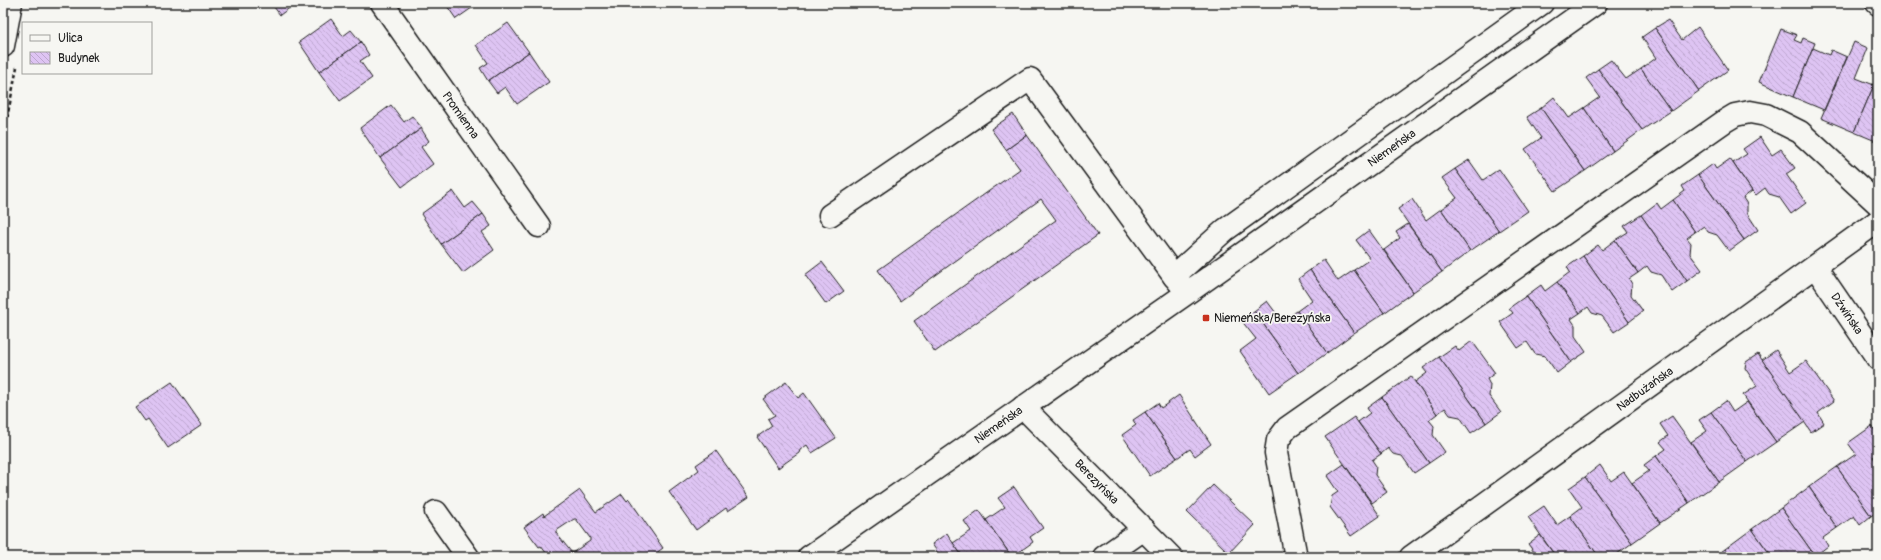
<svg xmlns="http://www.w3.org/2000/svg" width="1881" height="560" font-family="Pangolin,sans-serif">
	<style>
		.building { fill: url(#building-back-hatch); stroke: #1c1c1c; fill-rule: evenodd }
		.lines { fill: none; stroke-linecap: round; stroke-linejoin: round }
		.minor-casing { stroke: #1c1c1c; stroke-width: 25 }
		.path { stroke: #1c1c1c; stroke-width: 2.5; stroke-dasharray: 4 3; stroke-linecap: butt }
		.minor { stroke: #f6f6f2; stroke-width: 22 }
		.poi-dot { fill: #c8321e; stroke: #f6f6f2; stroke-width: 1.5 }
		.labels { text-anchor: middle; stroke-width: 3.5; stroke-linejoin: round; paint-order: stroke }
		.street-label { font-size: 12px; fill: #1c1c1c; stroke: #f6f6f2 }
		.poi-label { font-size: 12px; fill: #1c1c1c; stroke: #f6f6f2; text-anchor: start }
	</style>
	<defs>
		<pattern id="building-back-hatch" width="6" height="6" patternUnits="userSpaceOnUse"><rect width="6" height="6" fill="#dec4f3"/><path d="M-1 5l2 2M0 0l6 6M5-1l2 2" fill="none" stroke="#bea8d0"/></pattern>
	</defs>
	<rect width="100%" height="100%" fill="#f6f6f2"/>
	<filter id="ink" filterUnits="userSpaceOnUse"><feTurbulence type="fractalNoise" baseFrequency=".025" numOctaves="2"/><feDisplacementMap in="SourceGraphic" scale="8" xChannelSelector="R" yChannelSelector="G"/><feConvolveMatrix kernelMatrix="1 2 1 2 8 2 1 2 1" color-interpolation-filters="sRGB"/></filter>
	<g filter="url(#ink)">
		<g class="building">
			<path d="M271,3H296L280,15Z"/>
			<path d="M445,3H479L456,19Z"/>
			<path d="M331,19L343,36L351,30L361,42L319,72L299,42Z"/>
			<path d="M1668,20L1682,40L1698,27L1728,70L1699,91L1655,28Z"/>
			<path d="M508,23L529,52L488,81L480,68L488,63L476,45Z"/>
			<path d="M1655,28L1699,91L1671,111L1641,69L1656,58L1642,37Z"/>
			<path d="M1781,29L1797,35L1794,40L1801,43L1803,38L1815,43L1793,97L1759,82Z"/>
			<path d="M361,42L369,55L360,61L372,78L340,101L319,72Z"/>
			<path d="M1854,42L1868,48L1856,78L1874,85L1854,132L1821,118Z"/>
			<path d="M1813,48L1829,55L1831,50L1847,57L1824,110L1793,97Z"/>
			<path d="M529,52L549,82L517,104L505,87L497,93L488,81Z"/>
			<path d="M1611,60L1626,79L1641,69L1671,111L1642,130L1598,69Z"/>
			<path d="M1598,69L1642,130L1613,151L1584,108L1600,97L1586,78Z"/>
			<path d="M1874,85L1878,87V142L1854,132Z"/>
			<path d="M1554,97L1569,118L1584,108L1613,151L1585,171L1541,108Z"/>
			<path d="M391,105L404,122L412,116L422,128L380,158L360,128Z"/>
			<path d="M1541,108L1585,171L1555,191L1525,149L1541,138L1527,117Z"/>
			<path d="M1013,114L1027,135L1006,150L991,129Z"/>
			<path d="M422,128V130L429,141L421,147L433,164L402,187L380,158Z"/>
			<path d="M1027,135L1098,235L935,352L914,321L1056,220L1041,199L900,301L878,270L1020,169L1006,150Z"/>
			<path d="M1760,137L1772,155L1781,149L1795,168L1786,174L1806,203L1791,214L1779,197L1769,194L1765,188L1756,195L1752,191L1733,163L1747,154L1743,149Z"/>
			<path d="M1730,159L1752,191L1743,198L1747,204V213L1758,230L1744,240L1698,175L1713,164L1716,169Z"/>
			<path d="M1469,160L1483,180L1499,169L1528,211L1499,231L1455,169Z"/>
			<path d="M1455,169L1499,231L1470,251L1441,209L1457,198L1442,178Z"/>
			<path d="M1698,175L1744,240L1729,251L1717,235L1708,232L1704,226L1695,232L1673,200L1685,191L1682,186Z"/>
			<path d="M453,191L465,208L473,202L483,214L441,244L421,214Z"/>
			<path d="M1412,199L1426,220L1441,209L1470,251L1442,272L1398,209Z"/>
			<path d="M1673,200L1695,232L1687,238L1691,243L1690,254L1702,270L1687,281L1641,215L1657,203L1661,209Z"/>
			<path d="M483,214L491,226L482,232L494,250L463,273L441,244Z"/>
			<path d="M1641,215L1687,281L1672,292L1661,275L1651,272L1647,266L1638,273L1615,240L1628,232L1624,226Z"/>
			<path d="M1408,224L1442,272L1413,292L1384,250L1400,238L1396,232Z"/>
			<path d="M1369,230L1413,292L1384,313L1354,270L1370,259L1356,240Z"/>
			<path d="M1615,240L1638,273L1629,279L1632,284L1631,295L1643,311L1629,322L1583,256L1598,245L1602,250Z"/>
			<path d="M1583,256L1629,322L1614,332L1602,316L1592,313L1588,307L1580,313L1557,282L1570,272L1567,267Z"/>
			<path d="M1324,260L1338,281L1354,270L1384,313L1354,333L1310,270Z"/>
			<path d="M822,262L844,291L826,304L805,275Z"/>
			<path d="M1310,270L1354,333L1327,353L1297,311L1312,300L1298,279Z"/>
			<path d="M1557,282L1580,313L1571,319L1575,325V336L1586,352L1571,362L1526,296L1541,285L1545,291Z"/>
			<path d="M1526,296L1571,362L1557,373L1545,356L1535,354L1527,342L1518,348L1500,322L1513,313L1509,308Z"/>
			<path d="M1267,301L1282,321L1297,311L1327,353L1298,373L1254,311Z"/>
			<path d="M1254,311L1298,373L1269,393L1240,351L1256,339L1241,320Z"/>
			<path d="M1472,341L1495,373L1487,379L1490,385L1489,396L1501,412L1486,423L1439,357L1455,346L1459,351Z"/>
			<path d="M1776,350L1790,372L1806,361L1834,401L1818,413L1824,423L1811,432L1762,360Z"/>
			<path d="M1758,354L1805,422L1776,442L1743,395L1757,386L1745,368L1746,362Z"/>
			<path d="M1439,357L1486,423L1471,433L1460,417L1450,415L1445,408L1437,414L1415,382L1427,373L1423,368Z"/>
			<path d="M1411,376L1437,414L1429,420L1434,426L1433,435L1445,452L1429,463L1382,397Z"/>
			<path d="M172,382L202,425L168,448L148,419L145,421L135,407Z"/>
			<path d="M786,382L798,398L804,393L836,438L812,453L807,445L800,450L799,453L778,468L757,437L772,426L768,419L775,415L763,399Z"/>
			<path d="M1179,395L1211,444L1195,456L1190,449L1177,458L1145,412L1158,403L1161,408Z"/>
			<path d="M1382,397L1429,463L1414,473L1402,456L1393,454L1388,448L1381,454L1358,422L1370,413L1367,408Z"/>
			<path d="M1726,401L1733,412L1747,402L1776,442L1747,462L1711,412Z"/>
			<path d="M1145,412L1177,458L1150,476L1122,435L1136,425L1133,420Z"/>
			<path d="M1711,412L1747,462L1719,482L1691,442L1707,431L1699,420Z"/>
			<path d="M1672,416L1719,482L1689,503L1656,456L1666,449L1660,442L1668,436L1660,424Z"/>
			<path d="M1354,417L1381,454L1372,460L1376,466L1375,475L1387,492L1372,503L1325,437Z"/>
			<path d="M1872,426L1878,435V454L1873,457L1878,464V511L1871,516L1837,467L1856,454L1848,443Z"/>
			<path d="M716,451L749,497L728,511L726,508L696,530L669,492L699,470L696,465Z"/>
			<path d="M1656,456L1689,503L1660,523L1632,483L1649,471L1644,465Z"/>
			<path d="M1344,464L1380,516L1351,536L1330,507L1332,496L1338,492L1327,476Z"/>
			<path d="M1600,465L1611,481L1624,472L1660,523L1632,543L1585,477Z"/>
			<path d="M1837,467L1871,516L1860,525L1854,516L1837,528L1809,487Z"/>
			<path d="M1585,477L1632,543L1613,557H1599L1570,516L1582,507L1569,488Z"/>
			<path d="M1213,485L1255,525L1229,553L1187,512Z"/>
			<path d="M1014,487L1043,528L1030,537L1033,542L1012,557L986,520L1005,507L998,498Z"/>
			<path d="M1809,487L1837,528L1823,538L1828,546L1815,556L1781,508Z"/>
			<path d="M580,490L596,512L622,494L627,501L629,499L663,548L651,557H549L541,546L539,547L524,527L543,513L544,516ZM574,519H576L590,538V541L572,553L556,533V531Z"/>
			<path d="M1544,506L1557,525L1570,516L1599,557H1556L1528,517Z"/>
			<path d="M1781,508L1815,556L1813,557H1772L1752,529Z"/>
			<path d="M979,510L1009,553L1003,557H963L953,543L971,531L964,521Z"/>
			<path d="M1752,529L1772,557H1731L1725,549Z"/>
			<path d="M947,533L953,543L963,557H933L938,553L932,544Z"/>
			<path d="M1540,535L1556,557H1527L1534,552L1528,544Z"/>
			<path d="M1725,549L1731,557H1714Z"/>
		</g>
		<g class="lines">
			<g class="minor-casing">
				<g id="minor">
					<path id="s1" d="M382,3L539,226"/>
					<path d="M1877,3L1878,4"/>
					<path d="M3,46L11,3"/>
					<path d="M830,215L1030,79L1174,276"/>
					<path id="s2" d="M1816,268L1878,359"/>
					<path d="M1183,287L1174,276L1225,230L1542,3"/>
					<path id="s3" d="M1023,407L1171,557"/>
					<path d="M436,512L468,557"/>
					<path id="s4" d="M809,557L1187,293L1596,3"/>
					<path d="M1104,557L1144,529"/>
					<path d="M1296,557L1276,453L1278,440L1287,428L1725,121L1735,115L1750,112L1766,115L1800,132L1878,204"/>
					<path id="s5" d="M1411,557L1878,221"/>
				</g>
			</g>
			<path class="path" d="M3,139L17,67"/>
			<use href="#minor" class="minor"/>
		</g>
	</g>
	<rect class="poi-dot" x="1202" y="314" width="8" height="8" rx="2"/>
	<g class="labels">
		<g class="street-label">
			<text dy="4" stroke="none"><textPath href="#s1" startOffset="137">Promienna</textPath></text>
			<text dy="4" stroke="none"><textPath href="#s4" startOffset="712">Niemeńska</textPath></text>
			<text dy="4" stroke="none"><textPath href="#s2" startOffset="55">Dźwińska</textPath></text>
			<text dy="4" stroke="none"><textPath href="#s5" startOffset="288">Nadbużańska</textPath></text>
			<text dy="4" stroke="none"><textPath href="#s4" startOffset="231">Niemeńska</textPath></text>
			<text dy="4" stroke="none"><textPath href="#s3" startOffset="105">Berezyńska</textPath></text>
		</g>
		<g class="poi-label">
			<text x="1214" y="322">Niemeńska/Berezyńska</text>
		</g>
	</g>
	<rect width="1881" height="560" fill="none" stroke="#f6f6f2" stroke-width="16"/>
	<rect x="8" y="8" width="1865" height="544" fill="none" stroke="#1c1c1c" stroke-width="1.5" filter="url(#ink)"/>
	<rect x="22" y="22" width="130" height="52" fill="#f6f6f2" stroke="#9f9f9c"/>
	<rect x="30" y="35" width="20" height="6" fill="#f6f6f2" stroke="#9f9f9c"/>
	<text x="58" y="42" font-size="12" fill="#1c1c1c">Ulica</text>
	<rect x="30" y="52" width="20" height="12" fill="url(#building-back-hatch)" stroke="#9f9f9c"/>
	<text x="58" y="62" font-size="12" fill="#1c1c1c">Budynek</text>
</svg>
